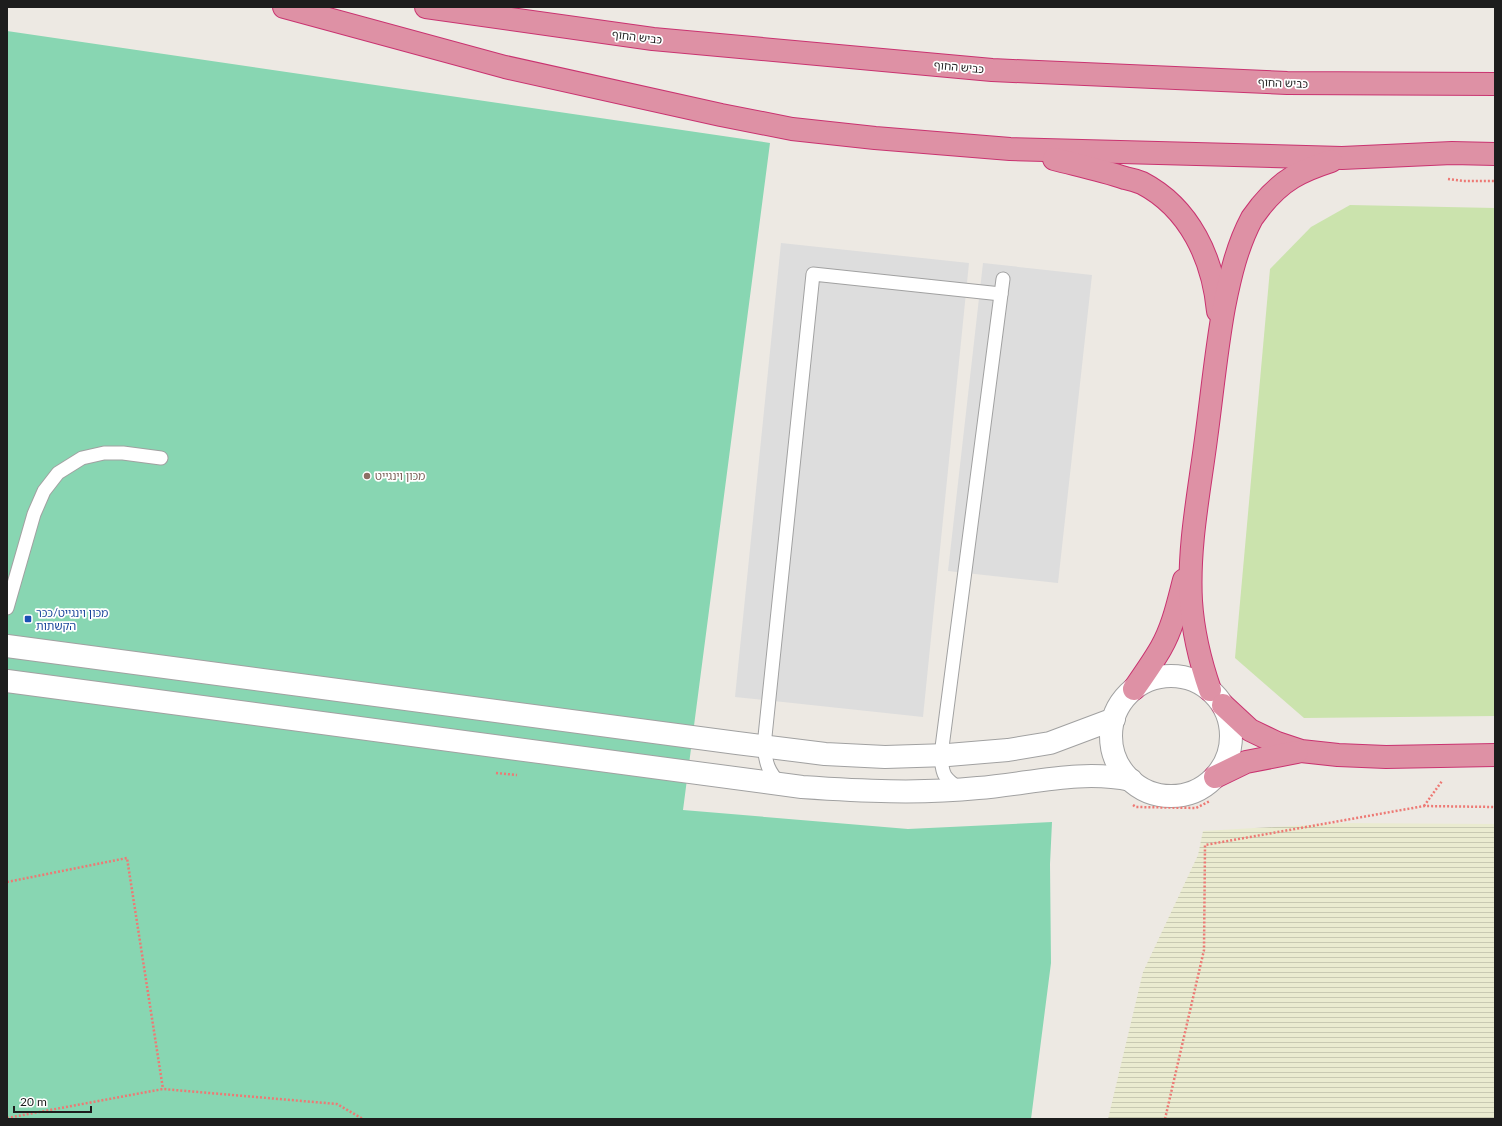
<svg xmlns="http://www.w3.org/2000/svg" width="1502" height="1126" font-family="Lato,'Noto Sans Hebrew',sans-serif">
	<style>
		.farmland { fill: url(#farmland-rules) }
		.grass { fill: #cbe3ad }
		.pitch { fill: #88d6b2 }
		.parking { fill: #ddd }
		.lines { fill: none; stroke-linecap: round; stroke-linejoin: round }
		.lane-casing { stroke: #a1a1a1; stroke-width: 15 }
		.street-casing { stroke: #a1a1a1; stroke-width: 24 }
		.highway-casing { stroke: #c93370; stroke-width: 24 }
		.path { stroke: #ed7974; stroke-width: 2.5; stroke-dasharray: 2 2; stroke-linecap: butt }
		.lane { stroke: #fff; stroke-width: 13 }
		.street { stroke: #fff; stroke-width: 22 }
		.highway { stroke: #de91a5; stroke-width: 22 }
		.education-dot { fill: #8d6e63; stroke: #fff; stroke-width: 1.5 }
		.transit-dot { fill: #1a4fb4; stroke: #fff; stroke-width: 1.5 }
		.labels { text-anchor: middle; stroke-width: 3.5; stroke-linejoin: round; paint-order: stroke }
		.street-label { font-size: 11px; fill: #1d1d1d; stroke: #fff }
		.education-label { font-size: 11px; fill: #785e54; stroke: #fff; text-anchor: start }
		.transit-label { font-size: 11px; fill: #164399; stroke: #fff; text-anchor: start }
	</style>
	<defs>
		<pattern id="farmland-rules" width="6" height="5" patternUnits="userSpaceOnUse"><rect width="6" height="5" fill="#eaebd0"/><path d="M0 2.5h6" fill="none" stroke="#c8c9b2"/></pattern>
	</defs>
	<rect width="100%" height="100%" fill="#ede9e3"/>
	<path class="farmland" d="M1343,823L1495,824V1119H1108L1143,972L1198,855L1203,831Z"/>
	<path class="grass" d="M1350,205L1495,208V716L1304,718L1235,658L1270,269L1311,227Z"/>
	<path class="pitch" d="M7,31L770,143L683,810L908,829L1052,822L1050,864L1051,963L1031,1119H7Z"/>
	<g class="parking">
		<path d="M781,243L969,263L923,717L735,697Z"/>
		<path d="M983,263L1092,275L1058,583L948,571Z"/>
	</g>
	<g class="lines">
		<g class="lane-casing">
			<g id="lane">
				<path d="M7,608L34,514L44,491L58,473L82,458L104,453H123L161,458"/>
				<path d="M780,784C768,771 766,764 764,746L813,274L1001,294"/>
				<path d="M960,789C944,778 942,775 941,755L1003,279"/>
			</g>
		</g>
		<g class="street-casing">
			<g id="street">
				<path d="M7,646L737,743L825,754L885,757L948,755L1008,750L1050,743L1114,719"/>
				<circle cx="1171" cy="736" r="60"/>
				<path d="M7,681L802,787C861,791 919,794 978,788C1029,784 1081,769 1131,780"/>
			</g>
		</g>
		<g class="highway-casing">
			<g id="highway">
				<path d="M284,7L505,67L721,115L792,129L875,138L1010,149L1342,158L1452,153L1495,154"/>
				<path d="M426,7L653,39L992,70L1287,83L1495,84"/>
				<path d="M1054,159C1077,165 1101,170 1125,178C1130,179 1137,181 1142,183C1190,208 1213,259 1218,311"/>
				<path d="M1134,689C1143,676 1153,662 1161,648C1173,627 1178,603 1184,580"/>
				<path d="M1210,690C1200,661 1193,632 1191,601C1188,547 1199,493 1206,439C1212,395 1216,351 1224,307C1230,277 1237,246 1252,218C1255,214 1258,210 1261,206C1282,180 1300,171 1331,161"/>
				<path d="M1223,705L1250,730L1277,743L1301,751L1338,755L1386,757L1495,755"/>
				<path d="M1215,777L1246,762L1297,752"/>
			</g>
		</g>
		<g class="path">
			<path d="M1448,179L1463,181H1495"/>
			<path d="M496,773L517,775"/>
			<path d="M1133,805L1136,807L1196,808L1210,801"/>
			<path d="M1424,806L1442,781"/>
			<path d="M7,882L127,858L163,1089"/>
			<path d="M7,1118L163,1089L337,1104L363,1119"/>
			<path d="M1165,1119L1204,950L1205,845L1424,806L1495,807"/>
		</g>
		<use href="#lane" class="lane"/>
		<use href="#street" class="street"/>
		<use href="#highway" class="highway"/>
	</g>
	<circle class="education-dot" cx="367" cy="476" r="4"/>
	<rect class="transit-dot" x="24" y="615" width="8" height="8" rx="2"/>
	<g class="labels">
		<g class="street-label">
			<text transform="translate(637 37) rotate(7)" y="4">כביש החוף</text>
			<text transform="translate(959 67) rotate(5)" y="4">כביש החוף</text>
			<text transform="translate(1283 83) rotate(2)" y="4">כביש החוף</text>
		</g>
		<g class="education-label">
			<text x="375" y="480">מכון וינגייט</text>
		</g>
		<g class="transit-label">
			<text x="36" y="617">מכון וינגייט/ככר<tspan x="36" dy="13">הקשתות</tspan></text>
		</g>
	</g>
	<rect width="1502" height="1126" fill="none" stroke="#1d1d1d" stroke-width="16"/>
	<path d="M14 1106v6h77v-6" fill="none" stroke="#1d1d1d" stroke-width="2"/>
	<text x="20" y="1106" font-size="12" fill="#1d1d1d" stroke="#ffffff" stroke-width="3" paint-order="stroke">20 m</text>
</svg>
